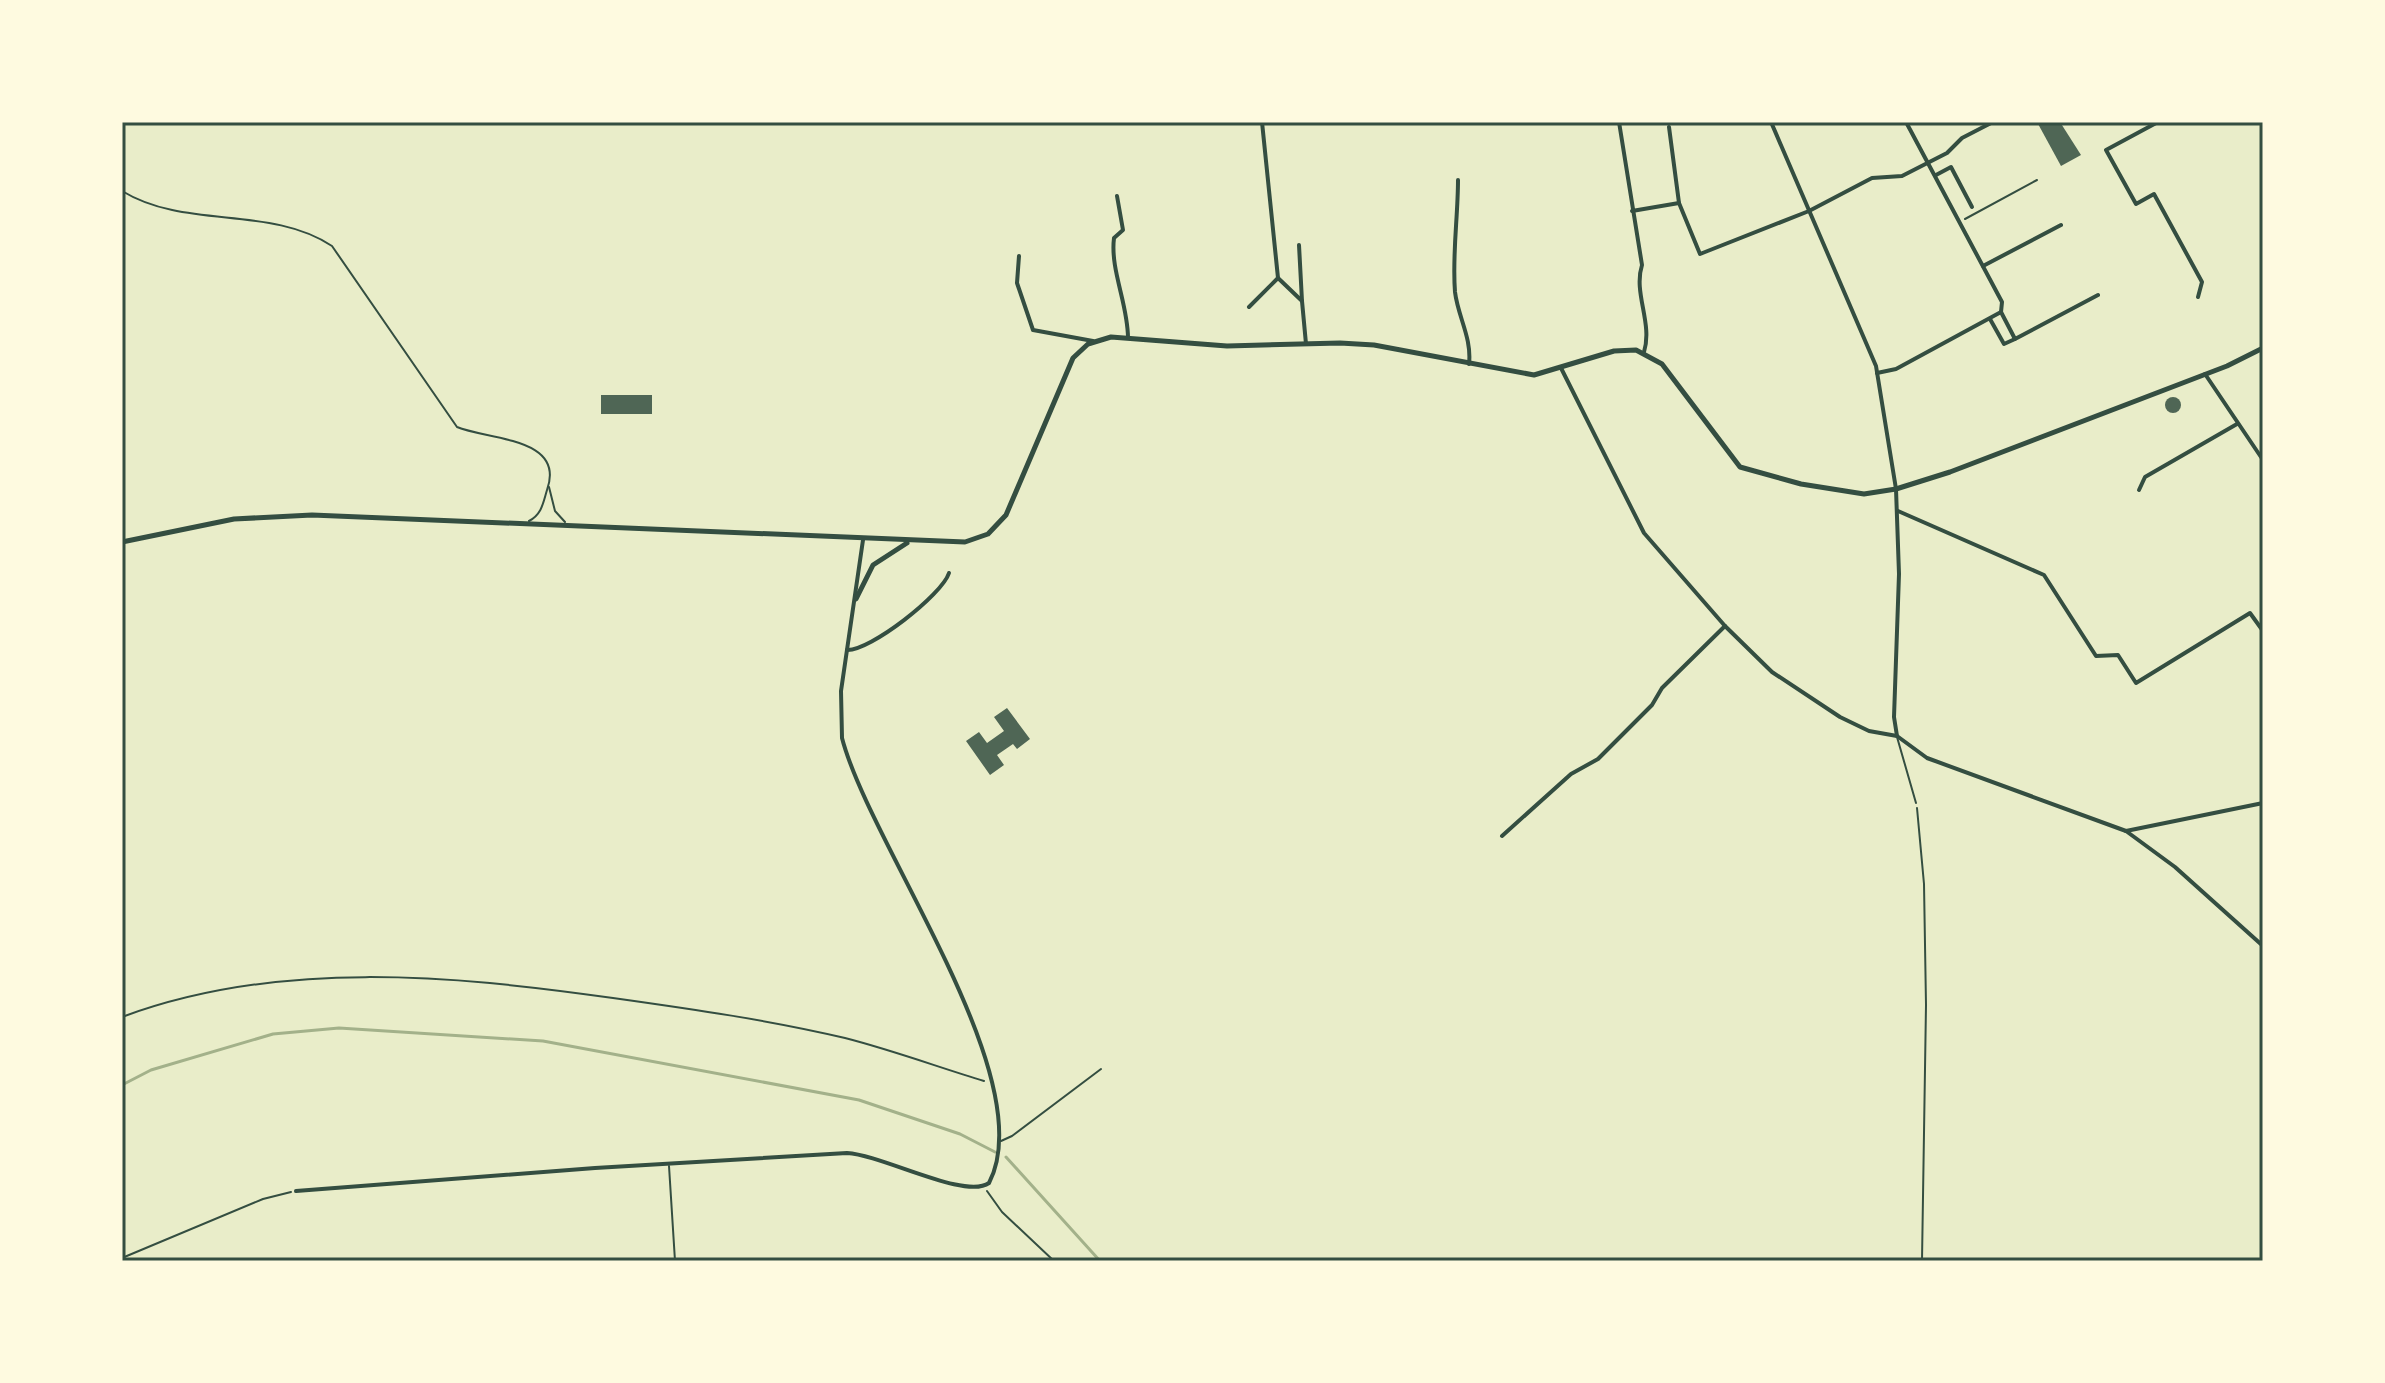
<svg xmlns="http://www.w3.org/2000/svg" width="2385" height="1383" font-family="'Archivo Narrow',sans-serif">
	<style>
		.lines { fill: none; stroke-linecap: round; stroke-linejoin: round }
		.stream { stroke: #a3b18a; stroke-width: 3 }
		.building { fill: #4f6655 }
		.path { stroke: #344e41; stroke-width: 2 }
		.service { stroke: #344e41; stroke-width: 2 }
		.minor { stroke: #344e41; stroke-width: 4 }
		.secondary { stroke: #344e41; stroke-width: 5 }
		.neatline { fill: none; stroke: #344e41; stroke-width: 3 }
	</style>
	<rect width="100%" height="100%" fill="#e9edc9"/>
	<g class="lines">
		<g class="stream">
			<path d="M122,1085L151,1070L273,1034L339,1028L543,1041L859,1100L960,1134L995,1152"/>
			<path d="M1006,1157L1100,1261"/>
		</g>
	</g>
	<g class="building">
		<path d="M2037,122H2060L2081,155L2061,166Z"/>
		<rect x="601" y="395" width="51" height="19"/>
		<circle cx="2173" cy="405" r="8"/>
		<path d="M1007,708L1030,739L1017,749L1013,744L997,755L1004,765L990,775L966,741L979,732L987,743L1004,731L994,717Z"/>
	</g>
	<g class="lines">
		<g class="path">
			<path d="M1965,219L2037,180"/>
			<path d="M1917,808L1924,884L1926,1005L1922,1261"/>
			<path d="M122,1017C278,959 451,975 613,998C691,1009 769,1020 845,1038C892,1050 938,1067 984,1081"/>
			<path d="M987,1191L1002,1212L1054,1261"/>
			<path d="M122,1258L263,1199L291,1192"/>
		</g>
		<g class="service">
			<path d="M122,191C186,230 270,205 332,246L457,427C488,440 566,437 547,490C543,503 542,514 529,521"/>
			<path d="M549,487L555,511L565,522"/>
			<path d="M1897,737L1916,803"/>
			<path d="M1001,1141L1012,1136L1101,1069"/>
			<path d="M669,1166L675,1261"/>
		</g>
		<g class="minor">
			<path d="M1619,122L1642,265C1633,293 1653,323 1644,352"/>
			<path d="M1771,122L1876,366L1896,489L1899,574L1894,717L1897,736"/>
			<path d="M1906,122L2002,302L2001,312"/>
			<path d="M2158,122L2106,150L2136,204L2154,194L2202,282L2198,297"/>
			<path d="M1669,127L1679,203L1700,254L1809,211L1872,178L1902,176L1947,153L1962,138L1993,122"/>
			<path d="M1936,175L1951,167L1972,207"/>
			<path d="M1458,180C1458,217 1452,255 1455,292C1458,317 1472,338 1469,364"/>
			<path d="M1117,196L1123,230L1114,238C1110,270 1128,304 1128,338"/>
			<path d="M1632,211L1679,203"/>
			<path d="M1299,245L1302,301"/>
			<path d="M1019,256L1017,283L1033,330L1093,341"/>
			<path d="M1983,266L2061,225"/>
			<path d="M1278,278L1302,301L1306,344"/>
			<path d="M1249,307L1278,278L1262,122"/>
			<path d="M1990,319L2004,344L2015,339"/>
			<path d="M1561,368L1644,533L1725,626L1772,672L1840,717L1869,731L1897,736L1927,758L2126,831L2175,867L2263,946"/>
			<path d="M1877,373L1896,369L2001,312L2015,339L2098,295"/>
			<path d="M2205,374L2263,460"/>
			<path d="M2139,490L2145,477L2237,424"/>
			<path d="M1898,511L2044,575L2096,656L2118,655L2136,683L2250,613L2263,631"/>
			<path d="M847,650C870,651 942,595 949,573"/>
			<path d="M2126,831L2263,803"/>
			<path d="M1502,836L1571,774L1598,759L1652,705L1662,688L1725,626"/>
			<path d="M296,1191L595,1168L847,1153C883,1155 965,1200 989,1183C1043,1079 870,846 842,738L841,691L863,540"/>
		</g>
		<g class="secondary">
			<path d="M122,542L234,519L312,515L965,542L988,534L1006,515L1073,358L1088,344L1111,337L1227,346L1340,343L1374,345L1534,375L1614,351L1636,350L1662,364L1740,467L1801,484L1864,494L1896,489L1950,472L2227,366L2263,348"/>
			<path d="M856,599L873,565L907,543"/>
		</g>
	</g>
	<rect width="2385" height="1383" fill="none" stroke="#fefae0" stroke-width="248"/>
	<rect x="124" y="124" width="2137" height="1135" class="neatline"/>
</svg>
